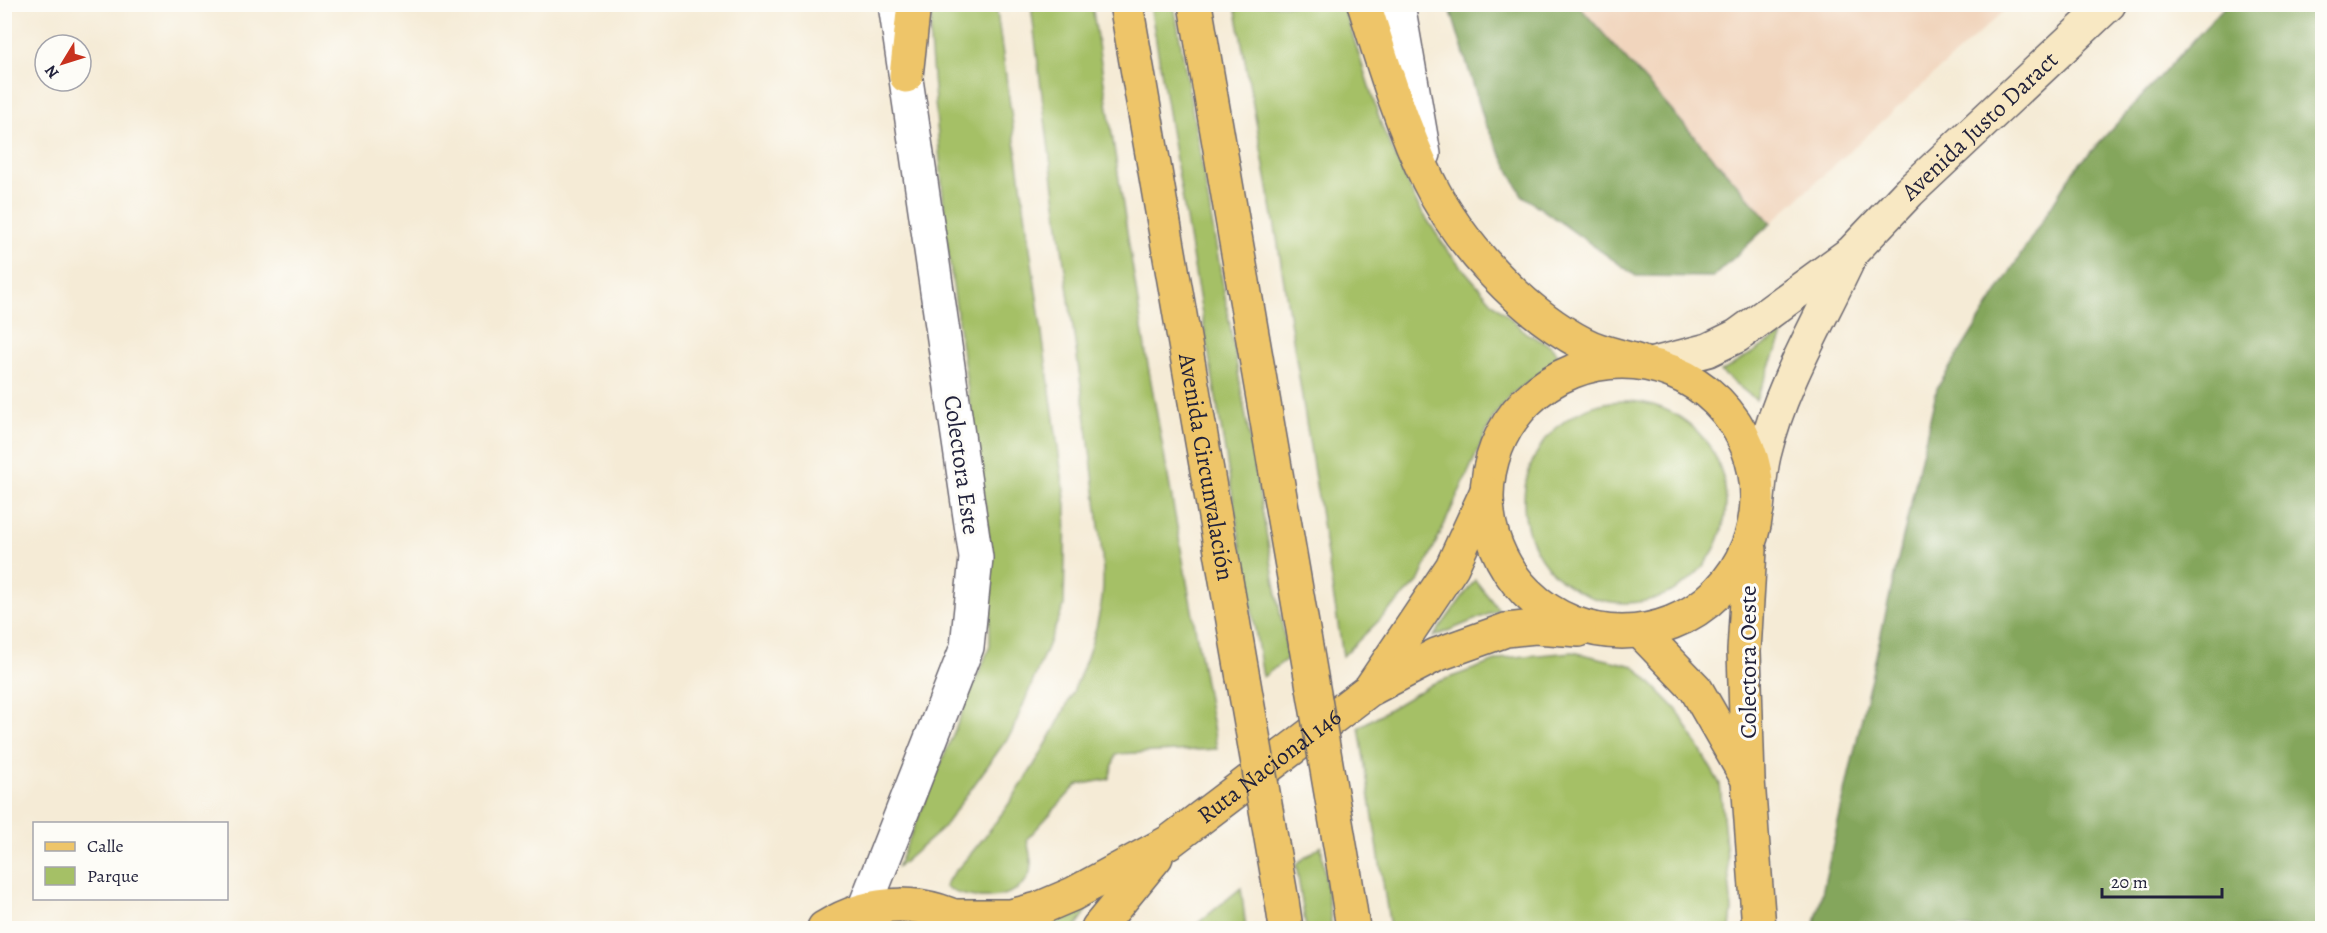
<svg xmlns="http://www.w3.org/2000/svg" width="2327" height="933" font-family="Alegreya,serif">
	<style>
		.built { fill: #f1d5bd }
		.green { fill: #a5c066; stroke: #647150; stroke-width: 1.5 }
		.forest { fill: #84a65b; stroke: #53644b; stroke-width: 1.5 }
		.lines { fill: none; stroke-linecap: round; stroke-linejoin: round }
		.tertiary-casing { stroke: #6c6871; stroke-width: 36 }
		.secondary-casing { stroke: #6c6871; stroke-width: 36 }
		.primary-casing { stroke: #6c6871; stroke-width: 36 }
		.trunk-casing { stroke: #6c6871; stroke-width: 36 }
		.tertiary { stroke: #fff; stroke-width: 33 }
		.secondary { stroke: #f8e8c3; stroke-width: 33 }
		.primary { stroke: #eec569; stroke-width: 33 }
		.trunk { stroke: #eec569; stroke-width: 33 }
		.trunk-bridge-casing { stroke: #6c6871; stroke-width: 36; stroke-linecap: butt }
		.trunk-bridge { stroke: #eec569; stroke-width: 33 }
		.labels { text-anchor: middle; stroke-width: 6; stroke-linejoin: round; paint-order: stroke }
		.street-label { font-size: 24px; fill: #22223b; stroke: #fdfcf7 }
	</style>
	<rect width="100%" height="100%" fill="#fdfcf7"/>
	<filter id="ink" filterUnits="userSpaceOnUse"><feTurbulence type="fractalNoise" baseFrequency=".0167" numOctaves="2"/><feDisplacementMap in="SourceGraphic" scale="12" xChannelSelector="R" yChannelSelector="G"/><feConvolveMatrix kernelMatrix="1 2 1 2 8 2 1 2 1" color-interpolation-filters="sRGB"/></filter>
	<filter id="wash" filterUnits="userSpaceOnUse"><feTurbulence type="fractalNoise" baseFrequency=".008" numOctaves="4" result="noise"/><feDisplacementMap in="SourceGraphic" scale="24" xChannelSelector="R" yChannelSelector="G"/><feGaussianBlur stdDeviation="1.35" result="paint"/><feColorMatrix in="noise" values="0 0 0 0 0 0 0 0 0 0 0 0 0 0 0 0 0 1.4 0 .05"/><feComposite in="paint" operator="in"/></filter>
	<g filter="url(#wash)">
		<rect width="100%" height="100%" fill="#f5ebd6"/>
		<path class="built" d="M1578,5H2010L1771,223Z"/>
		<g class="green">
			<path d="M932,5H996L1066,505L1064,606L1012,732L943,828L897,868L990,646L988,530L947,244L930,41Z"/>
			<path d="M1031,5H1092L1146,354L1217,749L1116,754L1109,779L1077,785L1027,839C1028,847 1032,859 1031,867C1027,903 968,903 945,887L950,877C1011,812 1083,699 1100,610C1106,584 1102,554 1099,527C1094,480 1088,433 1081,385C1063,258 1046,132 1031,5Z"/>
			<path d="M1150,5H1174L1288,658L1263,677Z"/>
			<path d="M1235,5H1343L1382,127L1417,204L1447,250L1491,301L1526,333L1550,345L1558,354L1553,364L1512,394L1493,418L1418,582L1343,656L1277,238Z"/>
			<path d="M1784,333L1756,400L1721,372Z"/>
			<circle cx="1625" cy="502" r="101"/>
			<path d="M1475,580L1499,610L1433,637Z"/>
			<path d="M1573,652L1634,666L1677,710L1720,784L1732,910L1730,928H1390L1359,727L1432,684L1504,658Z"/>
			<path d="M1321,846L1332,928H1306L1296,864Z"/>
			<path d="M1241,888L1246,928H1192Z"/>
			<path d="M1090,906L1075,928H1029Z"/>
		</g>
		<g class="forest">
			<path d="M1449,5H1578L1771,223L1713,277L1636,276L1522,195L1485,123Z"/>
			<path d="M2226,5H2322V928H1814L1937,388L2074,170Z"/>
		</g>
	</g>
	<g filter="url(#ink)">
		<g class="lines">
			<g class="tertiary-casing">
				<g id="tertiary">
					<path d="M1398,4L1424,154"/>
					<path d="M864,909L967,647L976,558L895,4"/>
				</g>
			</g>
			<g class="secondary-casing">
				<g id="secondary">
					<path id="s1" d="M1654,364L1708,350L1737,336L1852,252L1909,192L2109,4"/>
					<path d="M1757,509C1759,491 1760,472 1764,455C1781,384 1820,321 1850,256"/>
				</g>
			</g>
			<g class="primary-casing">
				<g id="primary">
					<circle cx="1622" cy="497" r="135"/>
					<path d="M1750,550L1744,651L1748,780L1759,928"/>
					<path d="M1641,632L1696,689L1746,776"/>
					<path d="M1372,686L1452,567L1486,493"/>
					<path id="s2" d="M958,916H1011L1038,909L1073,894L1169,842L1369,690L1436,655L1506,630L1535,627L1579,630"/>
					<path d="M824,928C871,898 928,897 975,928"/>
					<path d="M1098,928L1156,857"/>
				</g>
			</g>
			<g class="trunk-casing">
				<g id="trunk">
					<path id="s3" d="M1126,4L1243,678"/>
					<path d="M1195,4L1306,647"/>
					<path d="M1364,4C1383,64 1401,124 1428,180C1458,243 1522,312 1584,344C1600,353 1622,356 1640,362"/>
					<path d="M906,76L914,4"/>
					<path d="M1343,863L1353,928"/>
					<path d="M1282,901L1286,928"/>
				</g>
			</g>
			<use href="#tertiary" class="tertiary"/>
			<use href="#secondary" class="secondary"/>
			<use href="#primary" class="primary"/>
			<use href="#trunk" class="trunk"/>
			<g class="trunk-bridge-casing">
				<g id="trunk-bridge">
					<path d="M1306,647L1343,863"/>
					<path d="M1243,678L1282,901"/>
				</g>
			</g>
			<use href="#trunk-bridge" class="trunk-bridge"/>
		</g>
	</g>
	<g class="labels">
		<g class="street-label">
			<text dy="8" stroke="none"><textPath href="#s1" startOffset="410">Avenida Justo Daract</textPath></text>
			<text transform="translate(962 465) rotate(82)" y="8">Colectora Este</text>
			<text dy="8" stroke="none"><textPath href="#s3" startOffset="470">Avenida Circunvalación</textPath></text>
			<text transform="translate(1748 662) rotate(-90)" y="8">Colectora Oeste</text>
			<text dy="8" stroke="none"><textPath href="#s2" startOffset="354">Ruta Nacional 146</textPath></text>
		</g>
	</g>
	<rect width="2327" height="933" fill="none" stroke="#fdfcf7" stroke-width="24"/>
	<rect x="33" y="822" width="195" height="78" fill="#fdfcf7" stroke="#a5a5ac" stroke-width="1.5"/>
	<rect x="45" y="842" width="30" height="9" fill="#eec569" stroke="#a5a5ac" stroke-width="1.5"/>
	<text x="87" y="852" font-size="18" fill="#22223b">Calle</text>
	<rect x="45" y="867" width="30" height="18" fill="#a5c066" stroke="#a5a5ac" stroke-width="1.5"/>
	<text x="87" y="882" font-size="18" fill="#22223b">Parque</text>
	<g transform="translate(63 63) rotate(232)"><circle r="28" fill="#fdfcf7" stroke="#a5a5ac" stroke-width="1.5"/>
	<path d="M0-4.5L10 22L0 15L-10 22Z" fill="#c8321e"/>
	<text y="-9" font-size="16" font-weight="bold" text-anchor="middle" fill="#22223b">N</text>
	</g>
	<path d="M2102 888v9h120v-9" fill="none" stroke="#22223b" stroke-width="3"/>
	<text x="2111" y="888" font-size="18" fill="#22223b" stroke="#fdfcf7" stroke-width="4.5" paint-order="stroke">20 m</text>
</svg>
